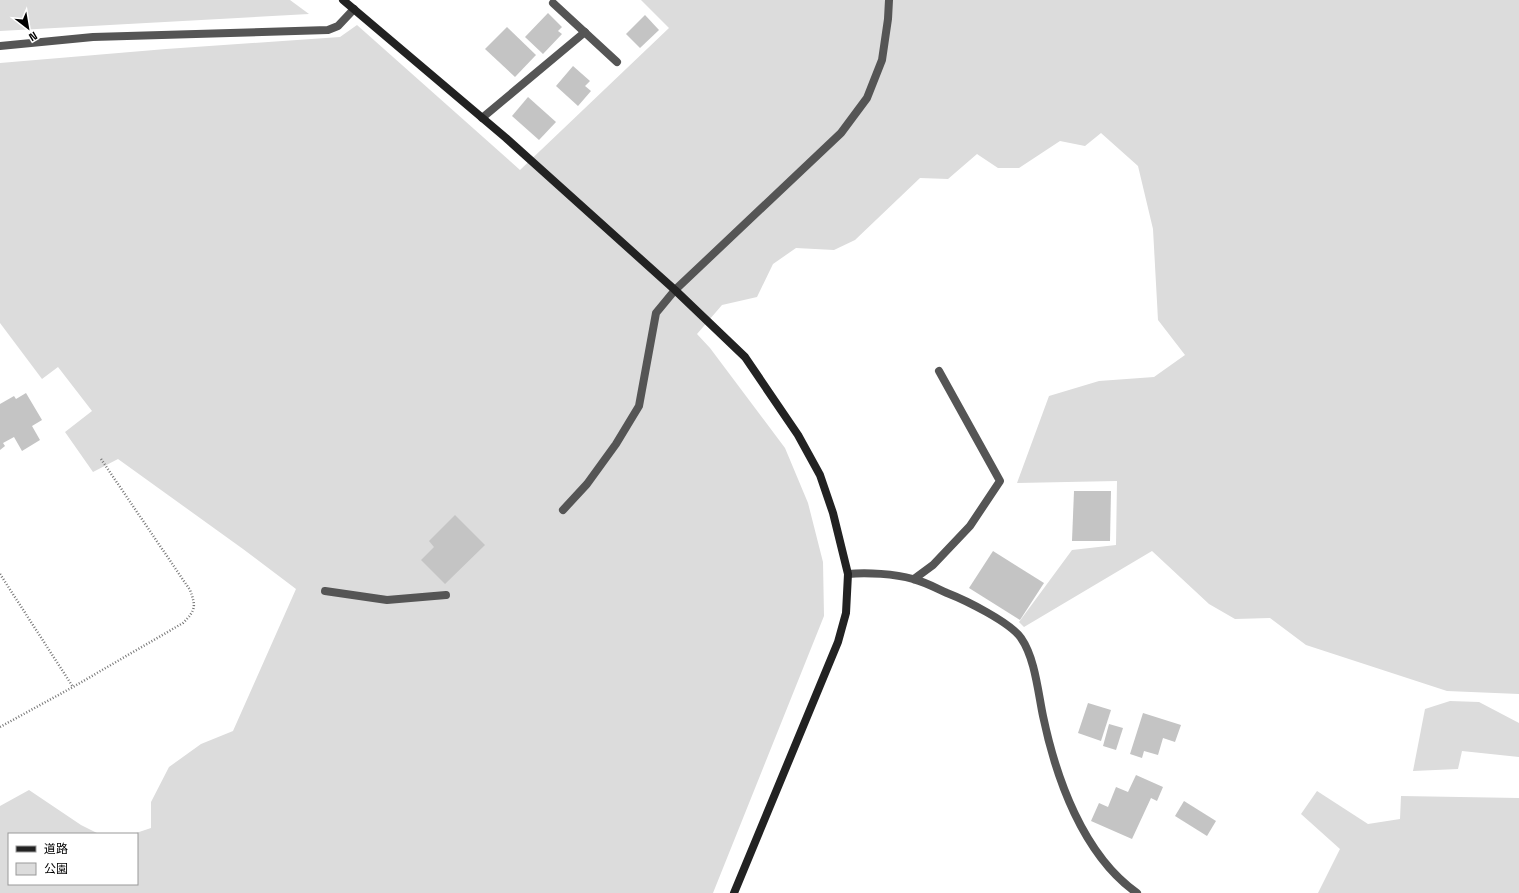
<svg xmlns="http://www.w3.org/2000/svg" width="1519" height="893" font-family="'Space Grotesk','Noto Sans JP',sans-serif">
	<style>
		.green { fill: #dcdcdc }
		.building { fill: #c4c4c4 }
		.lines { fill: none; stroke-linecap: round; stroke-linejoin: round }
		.path { stroke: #777; stroke-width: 2.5; stroke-dasharray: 1 2; stroke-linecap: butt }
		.lane { stroke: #555; stroke-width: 8 }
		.street { stroke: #555; stroke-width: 8 }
		.secondary { stroke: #222; stroke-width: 8 }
	</style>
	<rect width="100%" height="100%" fill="#fff"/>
	<g class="green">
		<path d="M0,0H290L309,14L0,31Z"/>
		<path d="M641,0H1519V694L1447,691L1306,645L1270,618L1235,619L1209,604L1152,551L1024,627L1019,622L1072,550L1116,545L1117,481L1017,483L1049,396L1099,381L1154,377L1185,355L1158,320L1153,229L1138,166L1101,133L1085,146L1060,141L1019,168H998L977,154L948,179L920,178L855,240L834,250L796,248L773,264L757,297L722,305L697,334L710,348L785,448L808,503L823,562L824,616L713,893H0V806L29,790L81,825L99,834H9V884H137V834H133L151,828V802L169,767L201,744L233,731L296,589L243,549L118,459L93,472L65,432L92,411L58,367L42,379L0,323V63L166,49L340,37L357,25L520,170L669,28Z"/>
		<path d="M1450,701L1479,702L1519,723V757L1462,751L1458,769L1413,771L1425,709Z"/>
		<path d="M1317,791L1368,824L1400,819L1401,796L1519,798V893H1318L1340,849L1301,814Z"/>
	</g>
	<g class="building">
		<path d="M548,13L562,27L558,31L562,34L543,54L525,37Z"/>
		<path d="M645,15L659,30L640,48L626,34Z"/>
		<path d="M507,27L536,55L515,77L485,49Z"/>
		<path d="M573,66L590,81L585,86L591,91L578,106L556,86Z"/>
		<path d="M528,97L556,122L539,140L512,116Z"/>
		<path d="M26,393L42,420L32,426L40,440L22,451L14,437L3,443L5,446L0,450V404L14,396L16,399Z"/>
		<path d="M1074,491H1111L1110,541H1072Z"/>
		<path d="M455,515L485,545L445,584L421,560L434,547L429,541Z"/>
		<path d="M993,551L1044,583L1020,620L969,588Z"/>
		<path d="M1088,703L1111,710L1101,741L1078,733Z"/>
		<path d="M1143,713L1181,725L1175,742L1163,738L1158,755L1144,751L1142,758L1130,754Z"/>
		<path d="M1109,724L1123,728L1116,750L1103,746Z"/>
		<path d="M1136,775L1163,787L1157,801L1151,798L1132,839L1091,821L1099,803L1108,807L1116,787L1128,792Z"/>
		<path d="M1184,801L1216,821L1207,836L1175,816Z"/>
	</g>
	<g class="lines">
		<g class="path">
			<path d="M0,574L73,687"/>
			<path d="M0,727L73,687L183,623C196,610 196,606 190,590L101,459"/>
		</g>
		<g class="lane">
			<path d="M553,3L617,62"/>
			<path d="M0,46L93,37L328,30L338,26L354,9"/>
			<path d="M482,118L585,32"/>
			<path d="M563,510L587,484L616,444L639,406L656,313L675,290L841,133L867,98L882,60L888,19L889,0"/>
			<path d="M914,579L933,565L970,526L1000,481L939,371"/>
			<path d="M325,591L387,600L446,595"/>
		</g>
		<path class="street" d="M848,574C867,572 895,574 913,579C925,582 936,588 947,593C965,600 1010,622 1021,638C1035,658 1038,692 1043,716C1056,778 1083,855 1137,893"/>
		<path class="secondary" d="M343,0L506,138L675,290L745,357L798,435L820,475L833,513L848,574L846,613L838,642L734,893"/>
	</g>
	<rect x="8" y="833" width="130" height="52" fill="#ffffff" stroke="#999999"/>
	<rect x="16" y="846" width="20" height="6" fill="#222222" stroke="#999999"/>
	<text x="44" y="853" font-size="12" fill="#000000">道路</text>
	<rect x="16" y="863" width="20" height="12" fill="#dcdcdc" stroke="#999999"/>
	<text x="44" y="873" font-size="12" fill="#000000">公園</text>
	<g transform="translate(28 28) rotate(149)" stroke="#ffffff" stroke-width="3" paint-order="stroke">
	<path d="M0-3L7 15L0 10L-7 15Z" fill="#000000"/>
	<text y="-6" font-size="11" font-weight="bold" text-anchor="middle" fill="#000000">N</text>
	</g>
</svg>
